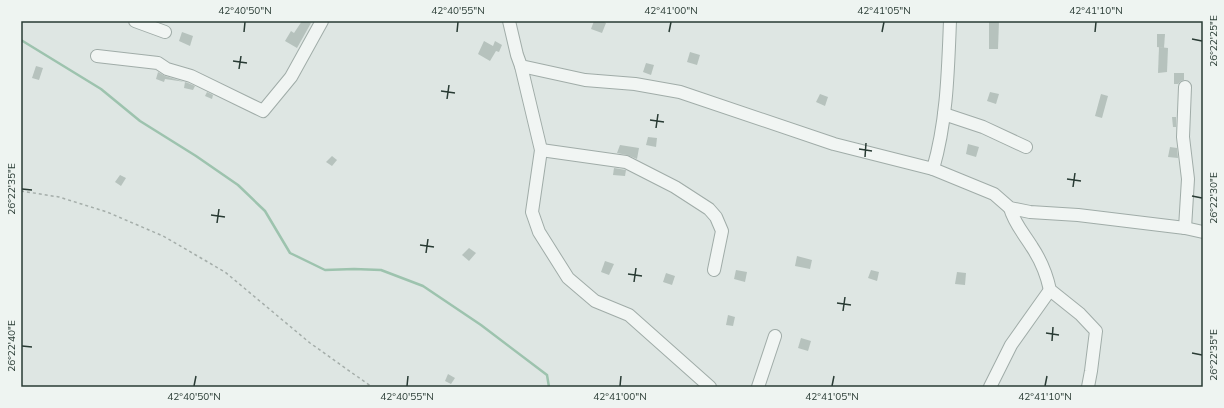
<svg xmlns="http://www.w3.org/2000/svg" width="1224" height="408" font-family="Mulish,sans-serif">
	<style>
		.lines { fill: none; stroke-linecap: round; stroke-linejoin: round }
		.stream { stroke: #9dc3ae; stroke-width: 2.5 }
		.building { fill: #b6c2bd }
		.minor-casing { stroke: #a0aca8; stroke-width: 14 }
		.path { stroke: #a5aeaa; stroke-width: 1.5; stroke-dasharray: 3 3; stroke-linecap: butt }
		.minor { stroke: #f1f5f3; stroke-width: 12 }
		.ticks { fill: none; stroke: #293b34; stroke-width: 1.5 }
		.neatline { fill: none; stroke: #293b34; stroke-width: 1.5 }
		.ticks-label { font-size: 10px; text-anchor: middle; fill: #293b34 }
	</style>
	<rect width="100%" height="100%" fill="#dee6e3"/>
	<g class="lines">
		<path class="stream" d="M21,40L101,89L140,121L196,156L238,185L265,211L290,253L325,270L354,269L381,270L423,286L481,325L547,375L549,387"/>
	</g>
	<g class="building">
		<path d="M302,21H307L311,23L297,48L285,41L291,31L294,33Z"/>
		<path d="M594,21H602L606,23L602,33L591,29Z"/>
		<path d="M989,21H999L998,49H989Z"/>
		<path d="M182,32L193,36L190,46L179,41Z"/>
		<path d="M1157,34H1165L1164,48L1157,47Z"/>
		<path d="M484,41L493,46L495,41L502,45L499,52L496,51L490,61L478,54Z"/>
		<path d="M1159,47L1168,48L1167,72L1158,73Z"/>
		<path d="M690,52L700,55L697,65L687,62Z"/>
		<path d="M646,63L654,65L651,75L643,72Z"/>
		<path d="M36,66L43,68L39,80L32,78Z"/>
		<path d="M158,72L165,76L188,83L195,86L193,90L184,88L185,82L165,79L164,82L156,79Z"/>
		<path d="M1174,73H1184V80L1181,81L1178,84H1174Z"/>
		<path d="M207,92L213,95L212,99L205,96Z"/>
		<path d="M990,92L999,94L996,104L987,101Z"/>
		<path d="M820,94L828,97L825,106L816,102Z"/>
		<path d="M1101,94L1108,96L1102,118L1095,116Z"/>
		<path d="M1172,117H1176V127H1173Z"/>
		<path d="M648,137L657,138L656,147L646,145Z"/>
		<path d="M968,144L979,147L976,157L966,154Z"/>
		<path d="M620,145L639,148L637,159L627,155L617,153Z"/>
		<path d="M1170,147L1177,148L1178,158L1168,157Z"/>
		<path d="M332,156L337,160L332,166L326,162Z"/>
		<path d="M614,168L626,170L625,176L613,175Z"/>
		<path d="M120,175L126,178L121,186L115,182Z"/>
		<path d="M469,248L476,253L469,261L462,255Z"/>
		<path d="M797,256L812,260L810,269L795,266Z"/>
		<path d="M605,261L614,264L609,275L601,272Z"/>
		<path d="M736,270L747,272L745,282L734,279Z"/>
		<path d="M871,270L879,272L877,281L868,278Z"/>
		<path d="M957,272L966,273L965,285L955,284Z"/>
		<path d="M666,273L675,276L672,285L663,282Z"/>
		<path d="M728,315L735,317L733,326L726,325Z"/>
		<path d="M801,338L811,341L808,351L798,348Z"/>
		<path d="M448,374L455,378L451,384L445,381Z"/>
	</g>
	<g class="lines">
		<g class="minor-casing">
			<g id="minor">
				<path d="M135,21L165,32"/>
				<path d="M509,21L517,55L521,66L585,80L635,84L680,92L834,144L933,169C947,121 948,71 950,21"/>
				<path d="M97,56L158,63L167,69L191,76L263,111L291,77L322,21"/>
				<path d="M521,66L541,150L532,212L539,232L568,278L595,301L629,315L710,387"/>
				<path d="M1185,87L1183,137L1188,179L1185,228"/>
				<path d="M944,114L983,127L1026,147"/>
				<path d="M541,150L626,162L675,187L709,209L716,217L722,231L714,270"/>
				<path d="M933,169L994,194L1010,208L1030,212L1078,215L1185,228L1203,232"/>
				<path d="M1010,208C1014,223 1024,234 1032,247C1040,259 1047,276 1050,290L1080,314L1096,331L1091,371L1088,387"/>
				<path d="M758,387L775,336"/>
				<path d="M990,387L1011,345L1050,290"/>
			</g>
		</g>
		<path class="path" d="M21,191L59,197L107,212L163,236L225,272L310,343L372,387"/>
		<use href="#minor" class="minor"/>
	</g>
	<path class="ticks" d="M244,32L245,22M457,32L458,22M669,32L671,22M882,32L884,22M1095,32L1096,22M1192,39L1202,41M233,61L247,63M239,69L241,56M441,91L455,93M447,99L449,85M650,120L664,122M656,128L658,114M859,149L872,151M865,157L866,143M1067,179L1081,181M1073,187L1075,173M22,189L32,190M1192,196L1202,198M211,215L225,217M217,223L219,209M420,245L434,247M426,253L428,239M628,274L642,276M634,282L636,268M837,303L851,305M843,311L845,297M1046,333L1059,335M1052,341L1053,327M22,346L32,347M1192,353L1202,355M194,386L196,376M407,386L408,376M620,386L621,376M832,386L834,376M1045,386L1047,376"/>
	<rect width="1224" height="408" fill="none" stroke="#eef4f1" stroke-width="44"/>
	<rect x="22" y="22" width="1180" height="364" class="neatline"/>
	<g class="ticks-label">
		<text x="245" y="14">42°40'50"N</text>
		<text x="458" y="14">42°40'55"N</text>
		<text x="671" y="14">42°41'00"N</text>
		<text x="884" y="14">42°41'05"N</text>
		<text x="1096" y="14">42°41'10"N</text>
		<text transform="translate(1213 41) rotate(-90)" y="4">26°22'25"E</text>
		<text transform="translate(11 189) rotate(-90)" y="4">26°22'35"E</text>
		<text transform="translate(1213 198) rotate(-90)" y="4">26°22'30"E</text>
		<text transform="translate(11 346) rotate(-90)" y="4">26°22'40"E</text>
		<text transform="translate(1213 355) rotate(-90)" y="4">26°22'35"E</text>
		<text x="194" y="400">42°40'50"N</text>
		<text x="407" y="400">42°40'55"N</text>
		<text x="620" y="400">42°41'00"N</text>
		<text x="832" y="400">42°41'05"N</text>
		<text x="1045" y="400">42°41'10"N</text>
	</g>
</svg>
